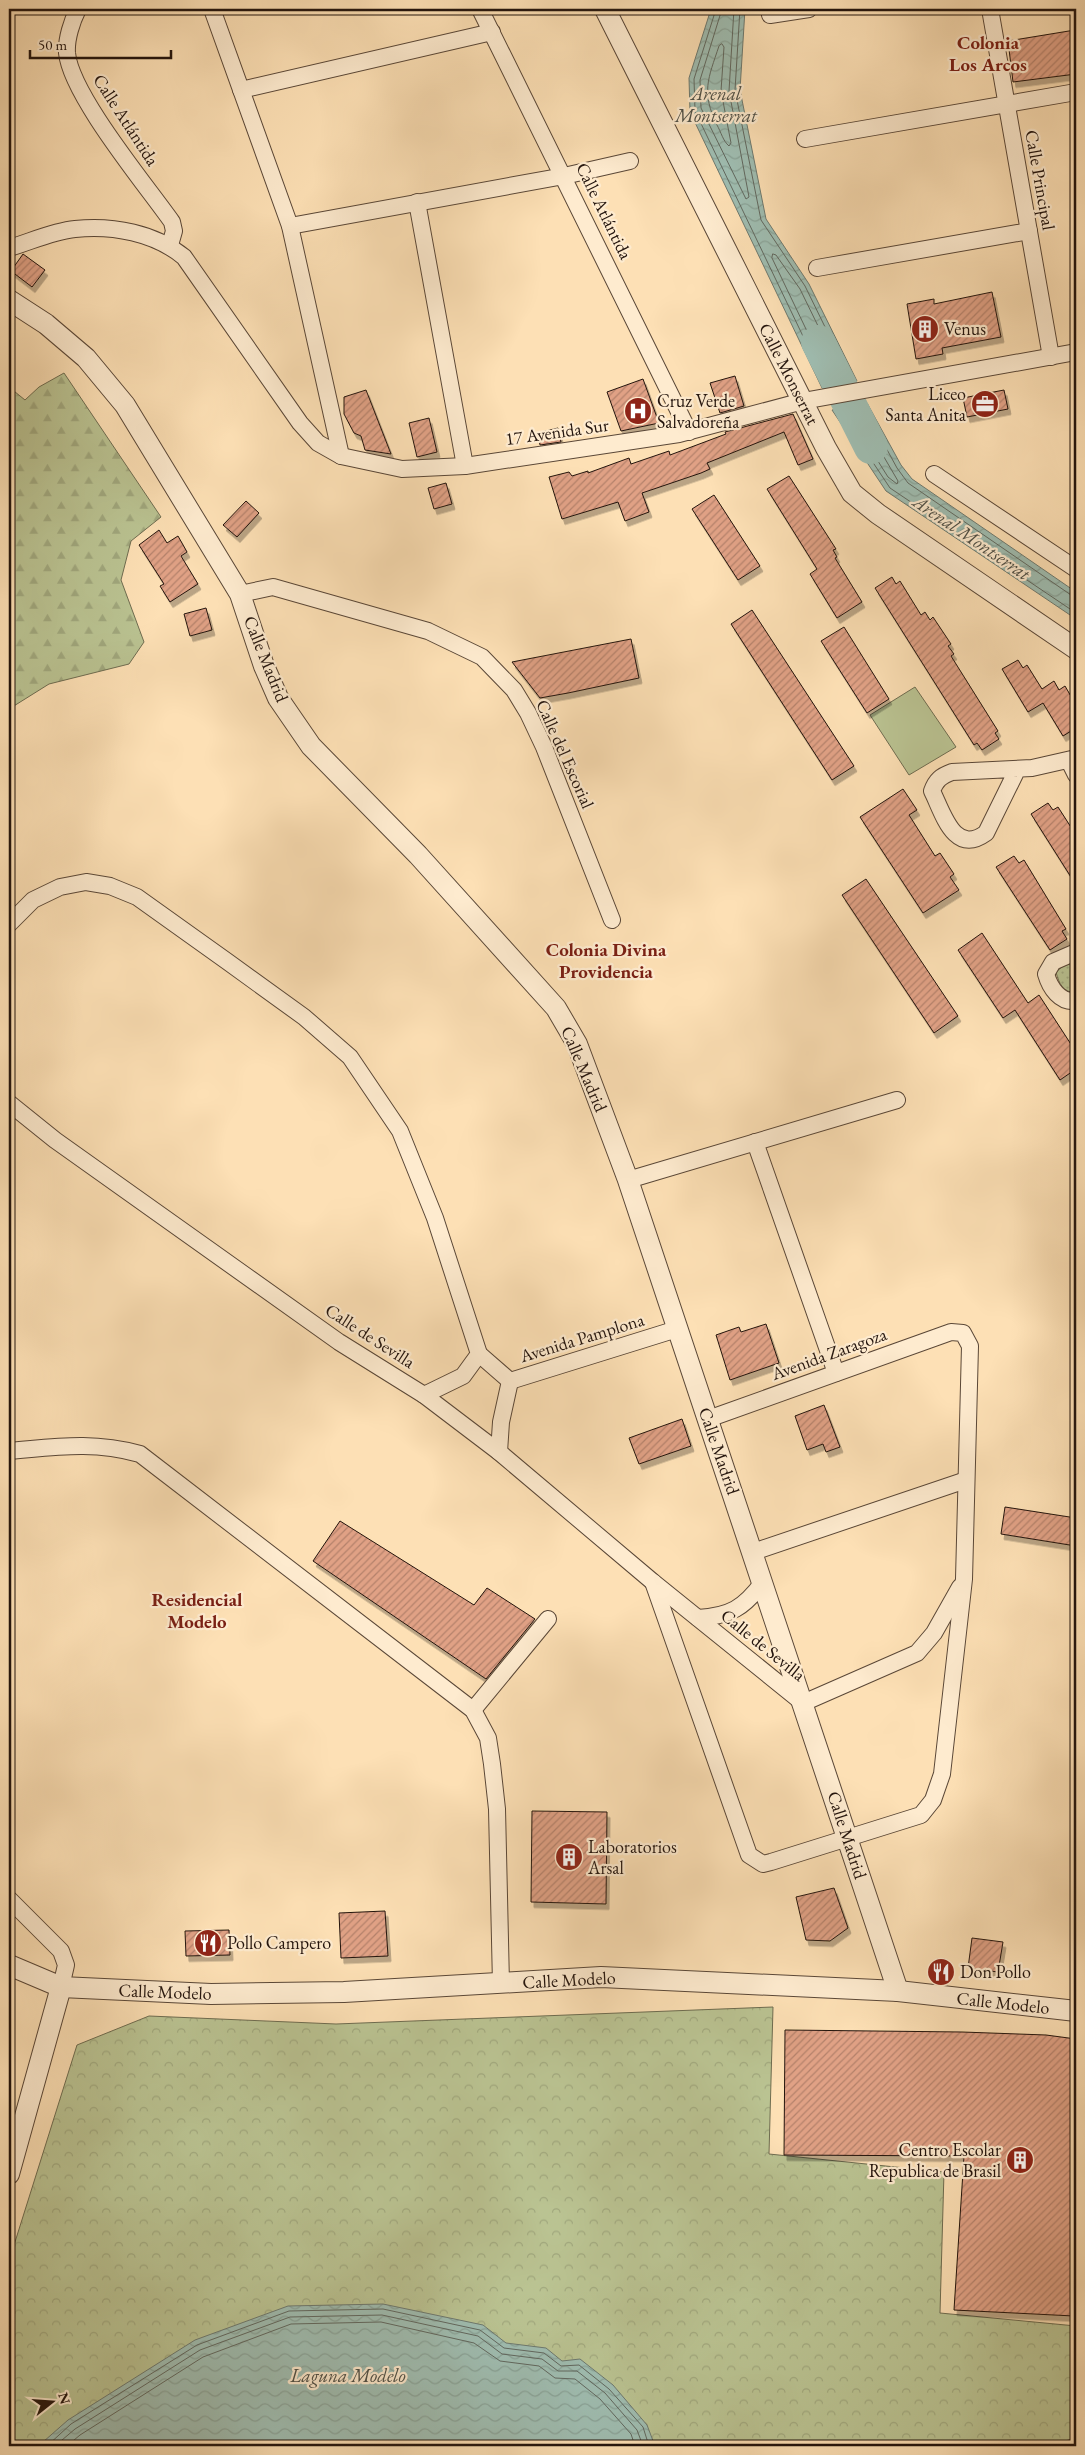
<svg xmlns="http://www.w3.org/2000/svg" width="1085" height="2455" font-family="'EB Garamond',serif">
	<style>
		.grass { fill: url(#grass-dots); stroke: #6e6c50 }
		.forest { fill: url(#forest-firs); stroke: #6e6c50 }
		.park { fill: url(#park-crowns); stroke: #6e6c50 }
		.pitch { fill: #bac392; stroke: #6e6c50 }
		.water { fill: url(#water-waves); stroke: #6d796f }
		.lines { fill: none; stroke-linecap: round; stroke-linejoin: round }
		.shore { stroke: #61685f; stroke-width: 1 }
		.river { stroke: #9fbdb1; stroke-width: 34 }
		.building { fill: url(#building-hatch); stroke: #23140d; filter: url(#shadow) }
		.minor-casing { stroke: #5a4737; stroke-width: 18 }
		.tertiary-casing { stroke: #5a4737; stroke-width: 22 }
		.minor { stroke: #feebcf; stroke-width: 16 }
		.tertiary { stroke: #feebcf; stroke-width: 20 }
		.labels { text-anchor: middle; stroke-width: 4.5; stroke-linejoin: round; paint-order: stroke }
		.street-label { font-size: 18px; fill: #23140d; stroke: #feebcf }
		.poi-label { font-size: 18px; fill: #23140d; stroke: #feebcf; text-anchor: start }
		.neighbourhood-label { font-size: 19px; font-weight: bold; fill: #7a1f14; stroke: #feebcf }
		.water-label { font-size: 19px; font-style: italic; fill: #4e4f46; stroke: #feebcf }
	</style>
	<defs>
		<pattern id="grass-dots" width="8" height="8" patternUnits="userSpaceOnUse" patternTransform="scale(1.25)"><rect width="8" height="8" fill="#bac392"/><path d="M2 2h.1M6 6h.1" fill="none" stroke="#a0a77d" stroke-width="1.8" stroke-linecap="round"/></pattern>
		<pattern id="forest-firs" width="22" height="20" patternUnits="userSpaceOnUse" patternTransform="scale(1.25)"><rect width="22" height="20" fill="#bac392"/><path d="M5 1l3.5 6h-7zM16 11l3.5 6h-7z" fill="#a0a77d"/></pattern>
		<pattern id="park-crowns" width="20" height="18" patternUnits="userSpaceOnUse" patternTransform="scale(1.25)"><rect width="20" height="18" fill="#bac392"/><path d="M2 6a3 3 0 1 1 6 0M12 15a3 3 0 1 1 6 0" fill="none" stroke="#a0a77d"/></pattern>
		<pattern id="water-waves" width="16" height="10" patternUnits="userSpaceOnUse" patternTransform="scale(1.25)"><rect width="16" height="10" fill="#9fbdb1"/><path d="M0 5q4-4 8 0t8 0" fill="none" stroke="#89a297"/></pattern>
		<pattern id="building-hatch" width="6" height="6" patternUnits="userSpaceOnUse" patternTransform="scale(1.25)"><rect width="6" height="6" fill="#e0a185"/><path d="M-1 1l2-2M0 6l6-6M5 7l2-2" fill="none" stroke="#b5826b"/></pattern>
		<filter id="shadow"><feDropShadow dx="3" dy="5.5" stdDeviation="0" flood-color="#0004"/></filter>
	</defs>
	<rect width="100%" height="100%" fill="#fde0b5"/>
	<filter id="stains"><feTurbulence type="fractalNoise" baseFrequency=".004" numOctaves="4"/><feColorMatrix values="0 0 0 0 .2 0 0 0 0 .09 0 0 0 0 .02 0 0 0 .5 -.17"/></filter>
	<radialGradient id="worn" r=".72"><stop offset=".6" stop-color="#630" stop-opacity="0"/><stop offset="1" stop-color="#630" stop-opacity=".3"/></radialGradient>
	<path class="grass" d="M1076,959V993C1063,992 1059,984 1056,972L1062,967Z"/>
	<path class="forest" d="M64,373L161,517L131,541L121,580L144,642L129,664L49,684L9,709V387L25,400L39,387Z"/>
	<path class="park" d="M773,2007L769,2154L944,2172L940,2313L1076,2326V2437L1053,2446H9V2261L77,2045L149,2016L336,2024Z"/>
	<path class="pitch" d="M915,687L956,747L909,775L870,715Z"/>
	<g class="water">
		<path d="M711,9H745L740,90L766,219L809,284L857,381L822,388L690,112L689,78Z"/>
		<path d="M867,403L901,465L912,479L1076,592V619L886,491L832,410Z"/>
		<path d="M383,2304L483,2325L506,2343L546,2348L562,2361L580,2359L613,2385L647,2425L655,2446H42L43,2442L68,2420L195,2340L288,2306Z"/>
	</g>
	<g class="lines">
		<g class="shore">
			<path d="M716,9L694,79L695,111L824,380L847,378L848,374L805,286L761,220L735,90L740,9"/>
			<path d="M722,9L700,80L701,108L746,199L749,197L729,91L734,9"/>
			<path d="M722,44L724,47L721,91L731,143L729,146C723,141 721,132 717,125C701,92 708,79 719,46Z"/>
			<path d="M773,254L776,255L800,289L839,369L838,373H827L772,258Z"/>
			<path d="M860,416L898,481L897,484L888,477L852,420L853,417Z"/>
			<path d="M1076,596L1071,595L908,483L897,468L865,409L842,413V416L890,488L1076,613"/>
			<path d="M47,2446L71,2424L197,2345L289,2311L383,2309L480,2330L504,2348L544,2353L561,2366L579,2365L609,2389L643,2427L649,2446"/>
			<path d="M55,2446L75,2429L200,2350L290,2317L382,2315L478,2336L502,2354L542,2359L558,2371H577L605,2393L637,2430L643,2446"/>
			<path d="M67,2446L80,2435L203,2357L291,2324L381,2322L474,2343L500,2361L539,2366L555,2378L575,2379L600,2399L631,2434L635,2446"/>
		</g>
		<path class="river" d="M818,342L871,447"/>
	</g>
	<g class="building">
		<path d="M1075,30L1076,74L1013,82L1008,41Z"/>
		<path d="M23,254L45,270L32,287L11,271Z"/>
		<path d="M992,292L1001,337L942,348L943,354L916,359L907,304L934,299V304Z"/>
		<path d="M735,376L744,406L720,413L710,383Z"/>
		<path d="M643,379L659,423L621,431L607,392Z"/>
		<path d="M366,390L391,454L365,450L361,436L354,433L344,414V397Z"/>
		<path d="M1004,390L1008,409L967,417L963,398Z"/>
		<path d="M793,414L813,459L798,465L784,432L707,463L710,469L701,473L642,493L649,512L625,521L618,502L562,519L549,477L569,472L572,476L588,471V473L629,458L631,464L669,451L670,455L726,434L725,432Z"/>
		<path d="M429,418L437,452L417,457L409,423Z"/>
		<path d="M558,428L561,442L540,445L538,433Z"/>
		<path d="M789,476L836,549L833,550L837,557L835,558L862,602L837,618L810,574L817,569L767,489Z"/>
		<path d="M446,483L452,504L434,509L428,488Z"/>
		<path d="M714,495L760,566L738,580L692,509Z"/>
		<path d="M246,501L259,513L237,537L223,525Z"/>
		<path d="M159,530L167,543L178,536L187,552L181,556L198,584L170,602L160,586L164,584L139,545Z"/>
		<path d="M892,577L896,584L900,581L921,615L925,612L930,620L933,617L951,644L948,646L954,654L951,656L998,731L995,733L999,739L982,750L977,743L974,745L875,588Z"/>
		<path d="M206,608L212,630L190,636L184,614Z"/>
		<path d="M752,610L854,766L832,780L731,624Z"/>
		<path d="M844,627L889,699L867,713L821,641Z"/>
		<path d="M631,639L639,678L568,693L540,698L512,662Z"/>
		<path d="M1018,660L1023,668L1027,665L1042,689L1054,681L1059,690L1065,686L1076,705V728L1063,736L1043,703L1028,712L1002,669Z"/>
		<path d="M903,789L917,810L909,815L935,856L940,853L954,874L950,877L959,890L923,913L860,817Z"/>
		<path d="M1048,803L1053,810L1058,807L1076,835L1071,839L1076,848V885L1031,814Z"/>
		<path d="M1014,856L1019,863L1024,860L1066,929L1062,931L1067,939L1050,950L996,867Z"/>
		<path d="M866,879L958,1016L934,1033L842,895Z"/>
		<path d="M982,933L1028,1003L1039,995L1076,1052V1069L1060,1080L1015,1010L1003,1018L958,950Z"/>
		<path d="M766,1324L779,1363L730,1380L716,1335L739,1327L741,1332Z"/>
		<path d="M824,1405L840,1447L826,1452L823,1444L807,1450L795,1416Z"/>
		<path d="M682,1419L691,1446L639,1464L629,1438Z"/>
		<path d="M1005,1507L1076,1518V1546L1001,1534Z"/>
		<path d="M340,1521L474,1605L487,1588L535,1619L486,1679L313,1561Z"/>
		<path d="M532,1811L607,1812L606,1904L531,1902Z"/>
		<path d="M834,1888L848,1928L830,1941L806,1940L796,1897Z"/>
		<path d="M385,1911L388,1956L341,1958L339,1913Z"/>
		<path d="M229,1930L230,1955L186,1956L185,1931Z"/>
		<path d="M972,1938L1003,1942L998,1972L968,1968Z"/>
		<path d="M785,2030L962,2032L1046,2035L1076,2039V2281L1074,2316L954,2310L964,2156L784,2155Z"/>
	</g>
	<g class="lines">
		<g class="minor-casing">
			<g id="minor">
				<path d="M78,9C72,21 66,39 67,53C71,95 146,185 172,222L174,231L170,245"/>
				<path d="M212,9L290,226L341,456"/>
				<path d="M480,9L689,432"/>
				<path d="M990,9L1051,357"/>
				<path d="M770,15L809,9"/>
				<path d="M241,90L492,32"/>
				<path d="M805,139L1076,92"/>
				<path d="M417,202L465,466"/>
				<path d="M290,226L564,176L630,161"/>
				<path d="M9,248C30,242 53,231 75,229C113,225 155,233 184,257L300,423L318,443L341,456L402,469L465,466L679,434L803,401L1076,352"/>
				<path d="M817,268L1029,231"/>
				<path d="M934,474L1076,569"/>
				<path d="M240,594L273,587L428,631L482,657L514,690L528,713L544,747L612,920"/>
				<path d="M1069,761L1076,775"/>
				<path d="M1017,770L986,833C954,856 943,813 932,791C936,780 941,776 952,772L1032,768L1076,758"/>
				<path d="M9,924L33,900L60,887L86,882L110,886L137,897L228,962L304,1017L350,1057L400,1131L435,1218L479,1354L463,1376L424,1395"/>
				<path d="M1076,952L1053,962L1046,974C1050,988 1060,1003 1076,1001"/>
				<path d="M9,1103L55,1140L339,1342L424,1395L499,1452L653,1582L803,1703L917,1653L934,1633L960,1587"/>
				<path d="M755,1142L836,1373"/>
				<path d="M628,1180L897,1100"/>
				<path d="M479,1354L510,1381L677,1329"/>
				<path d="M9,1451C57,1447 92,1441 140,1454L473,1710L488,1738L492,1764L497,1809L501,1984"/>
				<path d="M499,1452L501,1422L510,1381"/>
				<path d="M753,1552L966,1480"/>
				<path d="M653,1582L749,1855L763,1864L771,1862L921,1815L933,1800L942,1774L964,1579L970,1346L963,1333L951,1332L708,1419"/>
				<path d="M698,1618C730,1616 744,1608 763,1582"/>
				<path d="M473,1710L548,1619"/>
				<path d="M9,1899L61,1951L66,1965L61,1987"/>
			</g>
		</g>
		<g class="tertiary-casing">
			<g id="tertiary">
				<path d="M605,9L826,448L852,493L878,514L1076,649"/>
				<path d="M9,300L46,324L86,358L125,405L240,594L264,666L278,698L311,746L418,855L556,1008L577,1044L628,1180L898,1991"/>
				<path d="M9,1965L61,1987L211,1994L344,1992L601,1977L898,1991L1076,2011"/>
				<path d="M9,2174L61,1987"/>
			</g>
		</g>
		<use href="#minor" class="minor"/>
		<use href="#tertiary" class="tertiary"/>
	</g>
	<defs>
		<g id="building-disc" transform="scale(1.4375)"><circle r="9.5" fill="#8f2418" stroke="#feebcf"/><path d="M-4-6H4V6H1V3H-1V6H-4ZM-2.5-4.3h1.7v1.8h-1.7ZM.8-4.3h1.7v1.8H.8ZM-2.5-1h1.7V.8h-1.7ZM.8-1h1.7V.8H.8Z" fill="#fff"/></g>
		<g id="office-disc" transform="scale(1.4375)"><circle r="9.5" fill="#8f2418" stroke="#feebcf"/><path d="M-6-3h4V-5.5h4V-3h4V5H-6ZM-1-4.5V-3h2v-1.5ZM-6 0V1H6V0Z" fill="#fff"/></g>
		<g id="hospital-disc" transform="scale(1.4375)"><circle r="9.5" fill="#8f2418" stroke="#feebcf"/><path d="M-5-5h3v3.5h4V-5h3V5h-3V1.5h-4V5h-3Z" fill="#fff"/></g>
		<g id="restaurant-disc" transform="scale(1.4375)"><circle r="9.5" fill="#8f2418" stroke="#feebcf"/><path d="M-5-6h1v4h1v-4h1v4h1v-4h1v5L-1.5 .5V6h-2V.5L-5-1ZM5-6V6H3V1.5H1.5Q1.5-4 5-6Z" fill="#fff"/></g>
	</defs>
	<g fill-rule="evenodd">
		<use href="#building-disc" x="925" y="329"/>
		<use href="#office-disc" x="985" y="404"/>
		<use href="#hospital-disc" x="638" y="411"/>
		<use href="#building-disc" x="569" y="1857"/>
		<use href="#restaurant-disc" x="208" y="1943"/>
		<use href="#restaurant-disc" x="941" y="1972"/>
		<use href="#building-disc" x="1020" y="2160"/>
	</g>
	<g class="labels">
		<g class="street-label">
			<text transform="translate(126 120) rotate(57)" y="6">Calle Atlántida</text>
			<text transform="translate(1040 180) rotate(80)" y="6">Calle Principal</text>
			<text transform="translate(604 211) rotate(64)" y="6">Calle Atlántida</text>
			<text transform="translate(789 374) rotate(63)" y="6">Calle Monserrat</text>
			<text transform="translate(557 432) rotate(-8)" y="6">17 Avenida Sur</text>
			<text transform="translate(266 659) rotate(68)" y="6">Calle Madrid</text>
			<text transform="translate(565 754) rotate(66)" y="6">Calle del Escorial</text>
			<text transform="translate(584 1069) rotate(67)" y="6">Calle Madrid</text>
			<text transform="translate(370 1336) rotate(33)" y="6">Calle de Sevilla</text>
			<text transform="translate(582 1338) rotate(-17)" y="6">Avenida Pamplona</text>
			<text transform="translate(829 1354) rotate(-20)" y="6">Avenida Zaragoza</text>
			<text transform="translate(719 1451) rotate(71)" y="6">Calle Madrid</text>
			<text transform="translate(763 1645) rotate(39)" y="6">Calle de Sevilla</text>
			<text transform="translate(847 1835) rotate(72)" y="6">Calle Madrid</text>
			<text transform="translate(569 1980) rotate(-3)" y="6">Calle Modelo</text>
			<text transform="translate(165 1992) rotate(2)" y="6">Calle Modelo</text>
			<text transform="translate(1003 2003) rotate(6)" y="6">Calle Modelo</text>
		</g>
		<g class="poi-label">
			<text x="944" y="335">Venus</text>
			<text x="966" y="400" text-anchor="end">Liceo<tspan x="966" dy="21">Santa Anita</tspan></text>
			<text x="657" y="407">Cruz Verde<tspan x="657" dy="21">Salvadoreña</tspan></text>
			<text x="588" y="1853">Laboratorios<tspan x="588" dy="21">Arsal</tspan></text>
			<text x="227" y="1949">Pollo Campero</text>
			<text x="960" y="1978">Don Pollo</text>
			<text x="1001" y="2156" text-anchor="end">Centro Escolar<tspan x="1001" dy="21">Republica de Brasil</tspan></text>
		</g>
		<g class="neighbourhood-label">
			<text x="988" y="49">Colonia<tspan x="988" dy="22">Los Arcos</tspan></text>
			<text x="606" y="956">Colonia Divina<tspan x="606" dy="22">Providencia</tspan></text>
			<text x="197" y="1606">Residencial<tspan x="197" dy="22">Modelo</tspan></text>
		</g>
		<g class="water-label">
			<text x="716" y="100">Arenal<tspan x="716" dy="22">Montserrat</tspan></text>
			<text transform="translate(972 537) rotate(34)" y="7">Arenal Montserrat</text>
			<text x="348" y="2382">Laguna Modelo</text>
		</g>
	</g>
	<rect width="1085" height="2455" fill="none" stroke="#fde0b5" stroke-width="30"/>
	<rect x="10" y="10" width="1065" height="2435" fill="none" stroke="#23140d" stroke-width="2.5"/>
	<rect x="15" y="15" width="1055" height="2425" fill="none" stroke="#23140d"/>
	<g transform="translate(52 2402) rotate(73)" stroke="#feebcf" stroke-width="4" paint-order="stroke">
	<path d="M0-4L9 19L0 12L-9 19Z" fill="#23140d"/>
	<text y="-8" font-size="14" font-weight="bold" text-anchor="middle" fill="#23140d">N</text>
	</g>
	<path d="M30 50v8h141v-8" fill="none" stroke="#23140d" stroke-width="2.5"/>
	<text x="38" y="50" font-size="15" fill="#23140d" stroke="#feebcf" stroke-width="4" paint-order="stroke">50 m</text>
	<rect width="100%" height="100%" filter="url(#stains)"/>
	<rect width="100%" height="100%" fill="url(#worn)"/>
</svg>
